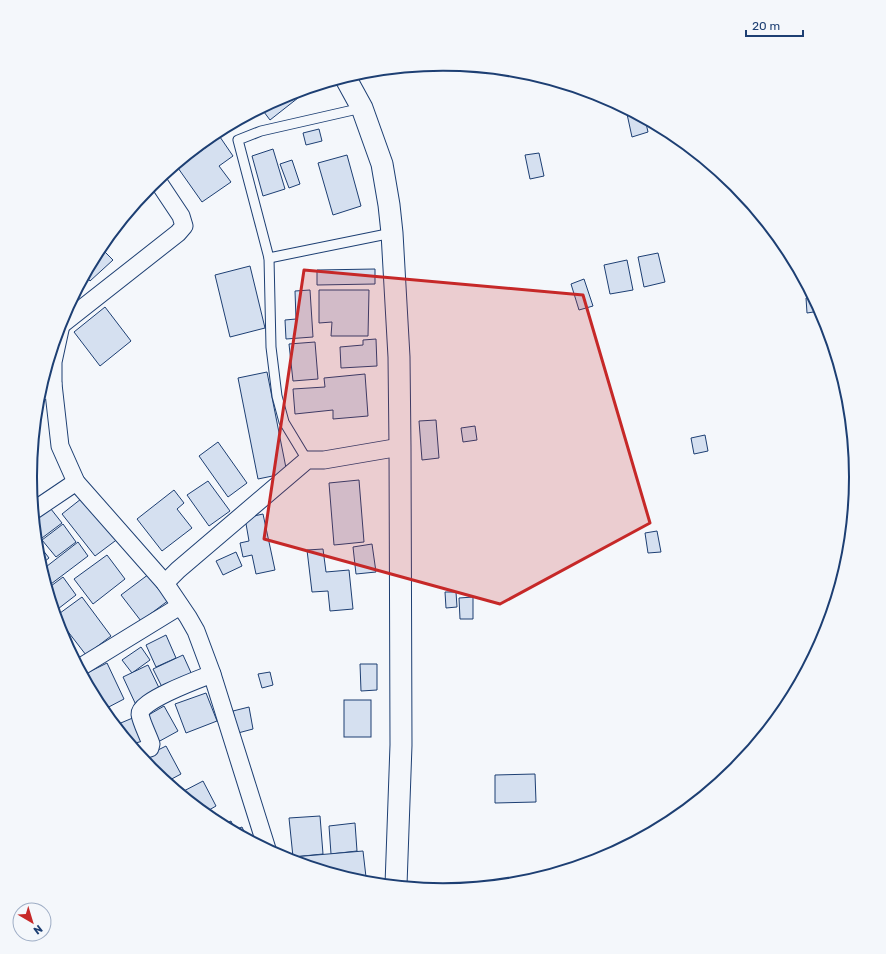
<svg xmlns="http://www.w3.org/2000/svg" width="886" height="954" font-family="Rubik,sans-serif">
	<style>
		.building { fill: #d5e0f0; stroke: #1d3f73 }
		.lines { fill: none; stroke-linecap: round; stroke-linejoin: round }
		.service-casing { stroke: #1d3f73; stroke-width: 11 }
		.minor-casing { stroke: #1d3f73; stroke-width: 19 }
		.tertiary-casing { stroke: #1d3f73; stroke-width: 23 }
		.service { stroke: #f4f7fb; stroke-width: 9 }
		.minor { stroke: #f4f7fb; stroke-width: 17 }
		.tertiary { stroke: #f4f7fb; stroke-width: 21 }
		.marked { fill: #c62828; fill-opacity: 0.2; stroke: #c62828; stroke-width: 3; stroke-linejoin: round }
		.rim { fill: none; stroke: #1d3f73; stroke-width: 2 }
	</style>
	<rect width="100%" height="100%" fill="#f4f7fb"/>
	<g class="building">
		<path d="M301,91L303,94L270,120L261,108L285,95Z"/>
		<path d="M633,112L645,119L648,132L632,137L627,114Z"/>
		<path d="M319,129L322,141L306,145L303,133Z"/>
		<path d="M220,137L233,156L219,166L231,182L202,202L178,168Z"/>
		<path d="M273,149L285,189L263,196L252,156Z"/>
		<path d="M539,153L544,176L530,179L525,155Z"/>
		<path d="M347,155L361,206L333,215L318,163Z"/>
		<path d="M292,160L300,184L289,188L280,164Z"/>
		<path d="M151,185L158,188L135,204Z"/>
		<path d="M100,247L113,260L90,281L85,275Z"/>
		<path d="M658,253L665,282L644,287L638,257Z"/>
		<path d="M627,260L633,290L610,294L604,265Z"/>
		<path d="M250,266L265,328L230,337L215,275Z"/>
		<path d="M375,269V284L317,285V270Z"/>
		<path d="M584,279L593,306L579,310L571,284Z"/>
		<path d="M310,290L313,337L286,339L285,320L296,319L295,291Z"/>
		<path d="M319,290H369L368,336H331L332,322L319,323Z"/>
		<path d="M813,297L820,311L807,313L806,298Z"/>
		<path d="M105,307L131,341L100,366L74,332Z"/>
		<path d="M376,339L377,366L341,368L340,347L363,345V340Z"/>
		<path d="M315,342L318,379L293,381L289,344Z"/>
		<path d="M267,372L287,473L258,479L238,378Z"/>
		<path d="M365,374L368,416L333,419V410L295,414L293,389L325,387L324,378Z"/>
		<path d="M436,420L439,458L422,460L419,421Z"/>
		<path d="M475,426L477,440L463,442L461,428Z"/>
		<path d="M705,435L708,451L694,454L691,438Z"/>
		<path d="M218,442L247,483L228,497L199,456Z"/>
		<path d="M359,480L364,542L334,545L329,483Z"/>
		<path d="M208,481L230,511L209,526L187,495Z"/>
		<path d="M174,490L184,503L177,509L192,528L162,551L137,519Z"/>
		<path d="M86,495L119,538L95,556L62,514Z"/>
		<path d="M47,504L62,523L38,541L36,538L34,514Z"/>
		<path d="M263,514L275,570L256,574L252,555L243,557L240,543L249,541L245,518Z"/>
		<path d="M63,524L76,542L56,557L42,540Z"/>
		<path d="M657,531L661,552L648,553L645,533Z"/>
		<path d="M36,541L49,558L40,565L38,557Z"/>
		<path d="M78,542L88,556L47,587L42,570Z"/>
		<path d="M372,544L376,572L356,574L353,547Z"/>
		<path d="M323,549L326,572L349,570L353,609L330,611L328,591L312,592L307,550Z"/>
		<path d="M236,552L242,566L223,575L216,561Z"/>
		<path d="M107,555L125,579L93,604L74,579Z"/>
		<path d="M149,574L169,600L141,621L121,595Z"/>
		<path d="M63,577L76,595L54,612L47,589Z"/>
		<path d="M445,592H456L457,607L446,608Z"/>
		<path d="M82,597L111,636L86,655L56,616Z"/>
		<path d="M473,597V619H460L459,598Z"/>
		<path d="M166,635L176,658L156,667L146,645Z"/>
		<path d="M141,647L150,660L132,673L122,660Z"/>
		<path d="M183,655L193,677L164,691L153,669Z"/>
		<path d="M107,663L124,699L103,710L83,675Z"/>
		<path d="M360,664H377V690L361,691Z"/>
		<path d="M148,665L161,692L136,705L123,677Z"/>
		<path d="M270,672L273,685L262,688L258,674Z"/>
		<path d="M206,693L217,721L186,733L175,704Z"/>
		<rect x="344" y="700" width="27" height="37"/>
		<path d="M164,706L178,731L158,742L145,717Z"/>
		<path d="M249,707L253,729L238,733L233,711Z"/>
		<path d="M135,717L145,742L133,747L118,729L116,725Z"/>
		<path d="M166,746L181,774L166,782L151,769L142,758Z"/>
		<path d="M535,774L536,802L495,803V775Z"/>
		<path d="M203,781L216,806L204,813L180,793Z"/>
		<path d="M320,816L323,854L293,857L289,818Z"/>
		<path d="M231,821L235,830L242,827L247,838L222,825Z"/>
		<path d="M355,823L357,851L331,854L329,826Z"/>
		<path d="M363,851L366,877L350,878L293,861V857Z"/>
	</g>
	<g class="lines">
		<g class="service-casing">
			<g id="service">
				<path d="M269,258L392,233"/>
				<path d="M307,460L284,422L277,396L271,347L269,258L238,140L261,131L362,108"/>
			</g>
		</g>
		<g class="minor-casing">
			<g id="minor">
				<path d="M60,325H61L53,362V384L60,446L76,482L165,583L188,617L196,631L212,674L267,849"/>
				<path d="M61,325L178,233L184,226L181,216L157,180"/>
				<path d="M39,393L53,384"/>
				<path d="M33,511L76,482"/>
				<path d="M165,583L178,570L307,460H324L400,447"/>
				<path d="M79,668L180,606"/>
				<path d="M137,752L150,748L151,744C148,735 141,722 140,714C139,701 199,679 212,674"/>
			</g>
		</g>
		<g class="tertiary-casing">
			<path id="tertiary" d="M345,77L362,108L382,164L389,205L392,233L399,357L400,447L401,745L396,885"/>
		</g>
		<use href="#service" class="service"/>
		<use href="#minor" class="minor"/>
		<use href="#tertiary" class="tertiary"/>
	</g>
	<path class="marked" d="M304,270L583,295L650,523L500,604L264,539Z"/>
	<path d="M0 0H886V954H0ZM37 477a406 406 0 1 1 812 0a406 406 0 1 1-812 0Z" fill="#f4f7fb" fill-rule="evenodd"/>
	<path class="rim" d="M37 477a406 406 0 1 1 812 0a406 406 0 1 1-812 0Z"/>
	<g transform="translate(32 922) rotate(142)"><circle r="19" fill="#f4f7fb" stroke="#9eadc5"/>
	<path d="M0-3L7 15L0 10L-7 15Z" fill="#c62828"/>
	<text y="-6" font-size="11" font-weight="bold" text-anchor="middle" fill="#1d3f73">N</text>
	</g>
	<path d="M746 30v6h57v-6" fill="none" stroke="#1d3f73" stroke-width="2"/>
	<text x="752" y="30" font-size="12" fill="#1d3f73" stroke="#f4f7fb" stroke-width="3" paint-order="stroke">20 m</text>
</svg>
